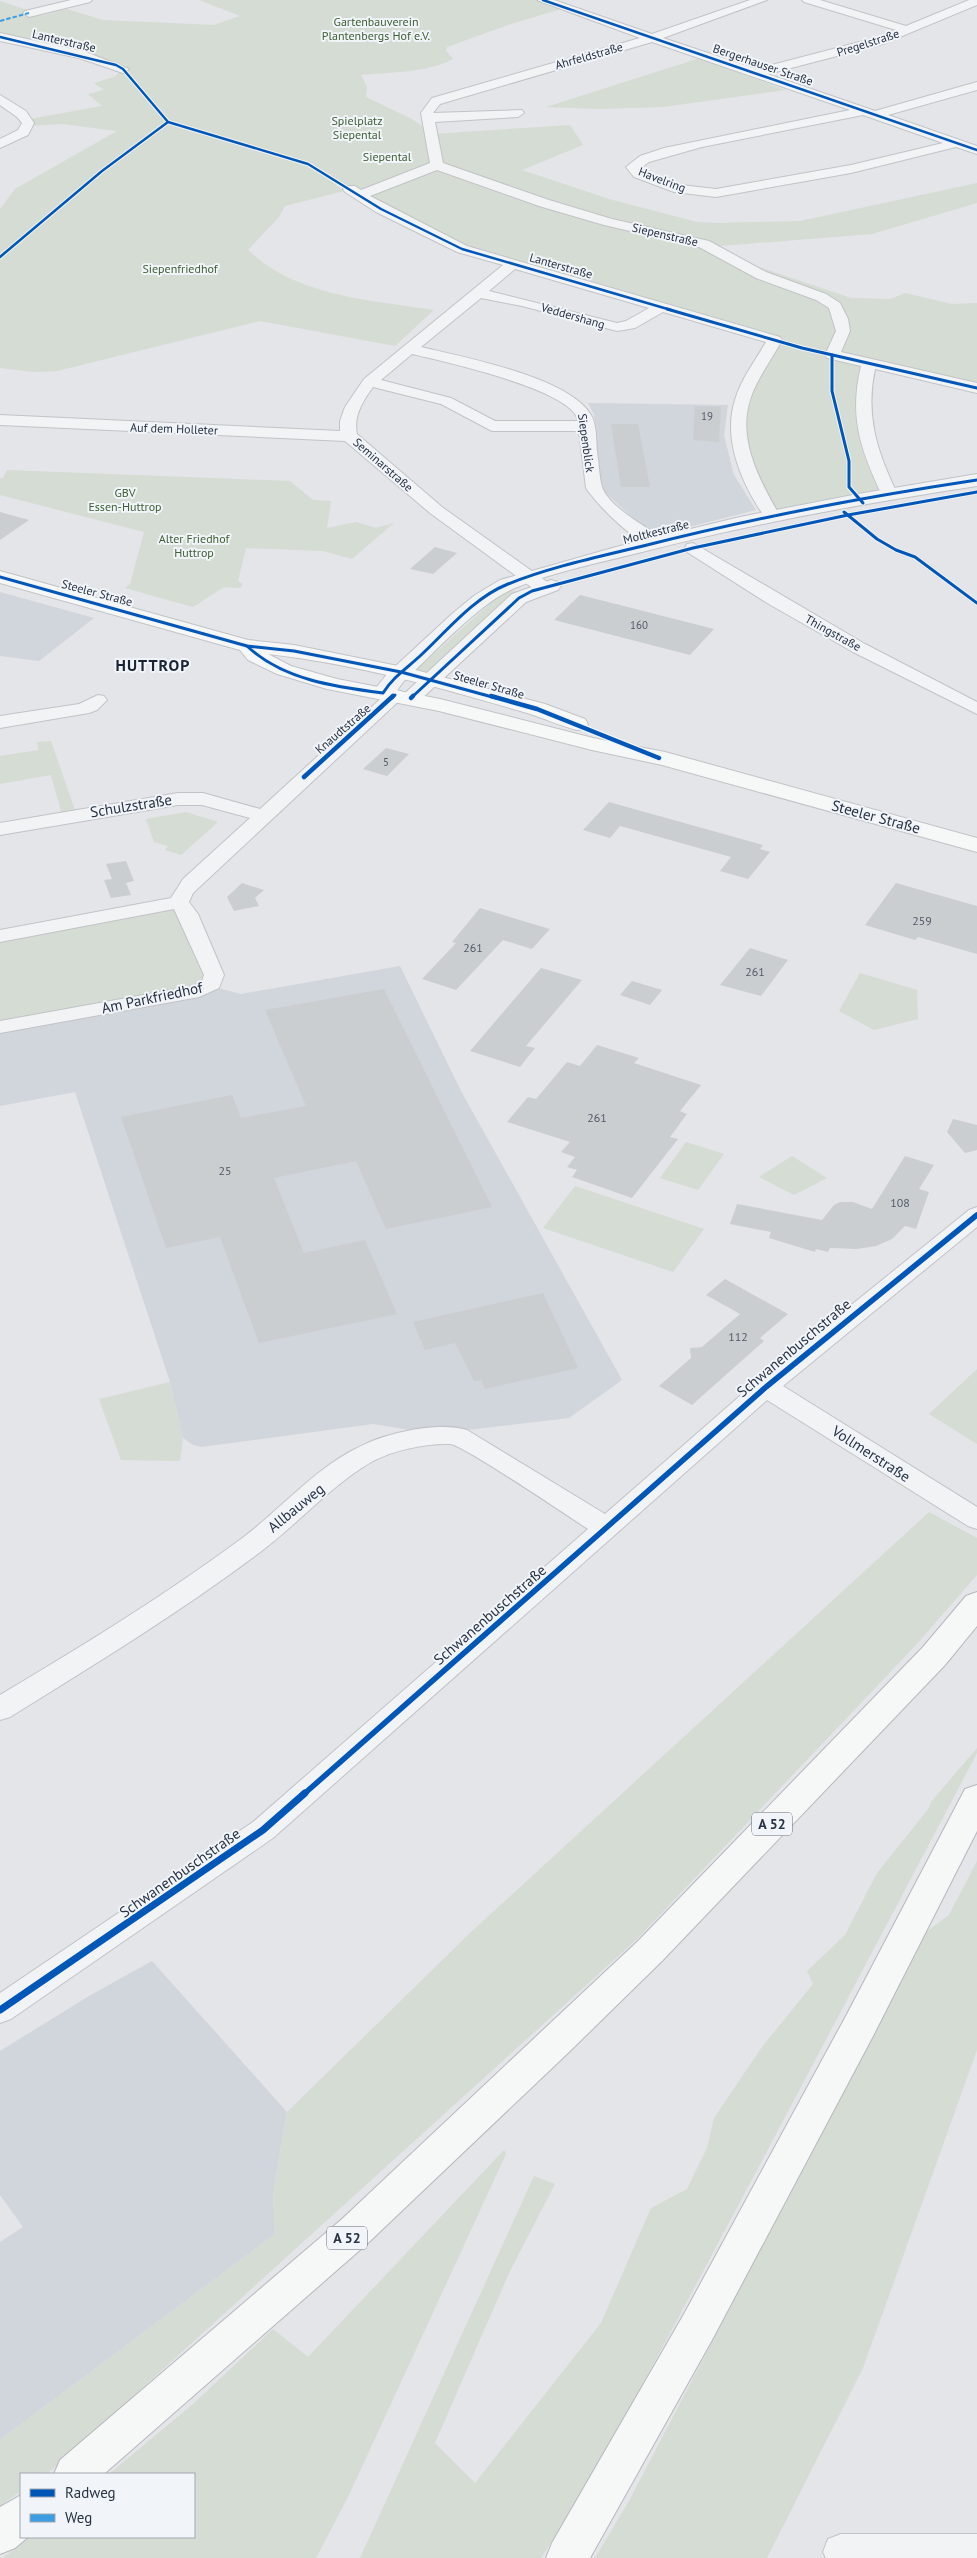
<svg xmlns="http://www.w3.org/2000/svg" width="977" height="2558" font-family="'PT Sans',sans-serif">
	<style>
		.built { fill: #d1d5dc }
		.green { fill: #d4dcd3 }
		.building { fill: #cbced1 }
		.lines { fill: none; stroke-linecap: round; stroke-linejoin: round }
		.minor-casing { stroke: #c1c3c6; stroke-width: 2 }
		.tertiary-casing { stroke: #c1c3c6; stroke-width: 2 }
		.secondary-casing { stroke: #c1c3c6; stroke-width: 2 }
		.motorway-casing { stroke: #b5b8bd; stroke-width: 2 }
		.minor { fill: #f2f3f5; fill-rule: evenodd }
		.tertiary { fill: #f2f3f5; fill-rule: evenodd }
		.secondary { fill: #f6f7f7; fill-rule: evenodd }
		.motorway { fill: #f6f7f7; fill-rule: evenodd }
		.quiet { stroke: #3d9de3; stroke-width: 2; stroke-dasharray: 4.5 2; stroke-linecap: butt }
		.cycleway-far4-casing { stroke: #f1f4f8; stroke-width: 4.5 }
		.cycleway-far3-casing { stroke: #f1f4f8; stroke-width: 5 }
		.cycleway-far2-casing { stroke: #f1f4f8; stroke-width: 7 }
		.cycleway-far1-casing { stroke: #f1f4f8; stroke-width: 9 }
		.cycleway-casing { stroke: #f1f4f8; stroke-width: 10 }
		.cycleway-far4 { stroke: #0057b8; stroke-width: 2.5 }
		.cycleway-far3 { stroke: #0057b8; stroke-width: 3 }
		.cycleway-far2 { stroke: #0057b8; stroke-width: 4.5 }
		.cycleway-far1 { stroke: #0057b8; stroke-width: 5.5 }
		.cycleway { stroke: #0057b8; stroke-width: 7 }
		.labels { text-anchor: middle; stroke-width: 4; stroke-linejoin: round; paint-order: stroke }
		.far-number-label { font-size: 11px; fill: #525a67 }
		.far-park-label { font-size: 12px; fill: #3f6034; stroke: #f1f4f8 }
		.far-street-label { font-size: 12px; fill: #283343; stroke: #f1f4f8 }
		.number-label { font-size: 12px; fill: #525a67 }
		.shield { fill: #f1f4f8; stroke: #646d79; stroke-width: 1 }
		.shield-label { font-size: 14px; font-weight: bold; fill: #283343 }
		.street-label { font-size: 15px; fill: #283343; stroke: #f1f4f8 }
		.far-district-label { font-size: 16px; font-weight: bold; letter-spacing: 1px; fill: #1a2434; stroke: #f1f4f8 }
	</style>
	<rect width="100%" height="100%" fill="#e3e5e8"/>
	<g class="built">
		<path d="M588,403L728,405L724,435L734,475L756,510L653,536L600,488L594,414Z"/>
		<path d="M0,592L94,618L39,661L0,656Z"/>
		<path d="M400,966L461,1091L622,1380L569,1418L467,1430L461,1438L373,1424L201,1447L193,1445L183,1438L170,1382L75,1092L0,1106V1029L214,987L241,994Z"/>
		<path d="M152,1961L287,2112L273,2194L275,2234L0,2440V2242L23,2227L0,2195V2051L89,1996Z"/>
	</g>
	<g class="green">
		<path d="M199,0H536L561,9L511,24L447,47L446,51L453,59C426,73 391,72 361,75L367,87L366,97L412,119L433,134L570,125L583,145L522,170L609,199L697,222L716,223L800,221L977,183V203L872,234L720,246L750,264L851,298L890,299L905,293L952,304L977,303V387L869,365L863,385L889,493L775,514C737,441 732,417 778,345L785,343L463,249L381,208L311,164L169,122L131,78L167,122L308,164L344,191L285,206L279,217L248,250C297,297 371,300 434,310L395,346L260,321L57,371L35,372L0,368V209L15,189L117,131L62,124L30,126L29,119L102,106L88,94L104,90L94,83L114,77L123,69L0,37V1L42,15L67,9L103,20L214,25L240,16Z"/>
		<path d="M700,58L785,90L663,107L597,109L546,107Z"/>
		<path d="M7,470L290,481L313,500L331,501L327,528L356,522L376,528L394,523L352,559L323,551L246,548L238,581L243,584L240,588L224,587L193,607L125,588L130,584L144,532L0,495V478H3Z"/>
		<path d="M506,589L518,592L432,674L416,670Z"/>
		<path d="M51,741L76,813L62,815L51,775L0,784V756L38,750L37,742Z"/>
		<path d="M186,812L218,822L181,855L165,850L168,846L154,842L146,819Z"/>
		<path d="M179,903L212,983L0,1027V937Z"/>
		<path d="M860,973L917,990L918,1019L874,1030L839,1011Z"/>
		<path d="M686,1142L724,1154L698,1190L660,1178Z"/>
		<path d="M792,1156L827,1178L794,1195L759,1177Z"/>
		<path d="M575,1186L704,1229L673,1272L543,1228Z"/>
		<path d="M977,1369V1444L929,1414Z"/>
		<path d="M170,1382L183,1438L180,1461L121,1460L99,1399Z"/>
		<path d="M929,1512L977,1538V1575L915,1646L637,1939L53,2469L45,2474H21V2491L0,2506V2440L275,2234L273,2194L287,2112L470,1933Z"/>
		<path d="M977,1748V1753C887,1924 797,2095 706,2266C653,2364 602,2464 541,2558H360L534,2176L555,2184L509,2273L435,2443L475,2483L601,2323L651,2208L687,2189L707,2148L714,2118L762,2047L813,1984L807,1971L845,1935L877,1873L929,1808L931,1802Z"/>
		<path d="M977,1861V2050L863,2368L767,2558H595L629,2501L926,1932L949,1915Z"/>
		<path d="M504,2150L506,2154L349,2495L316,2558H2L30,2537H194V2474H109L193,2404L273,2329L308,2357Z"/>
	</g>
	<g class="building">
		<path d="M695,406L721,407L719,442L693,440Z"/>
		<path d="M611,424H638L650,487H621Z"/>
		<path d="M0,512L29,520L0,540Z"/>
		<path d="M435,547L457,553L433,574L410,569Z"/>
		<path d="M580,595L616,604L714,629L690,655L554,620Z"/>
		<path d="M386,748L409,754L387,776L363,769Z"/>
		<path d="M609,802L763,845L760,849L770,852L748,879L720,871L731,857L620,826L610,838L583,830Z"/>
		<path d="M126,861L134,881L126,883L131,895L111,898L104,880L112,879L106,864Z"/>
		<path d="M242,883L264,890L255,898L259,906L234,911L227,897Z"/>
		<path d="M896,883L977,906V954L918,937L915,940L865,925Z"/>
		<path d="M480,908L550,929L532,949L503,940L456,990L422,979L456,943L452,942Z"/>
		<path d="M750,948L788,960L761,996L720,985Z"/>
		<path d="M541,968L582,980L526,1046L535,1048L520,1067L470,1051Z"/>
		<path d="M632,981L662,990L650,1005L620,995Z"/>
		<path d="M384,989L492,1207L386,1229L356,1161L274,1178L304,1253L365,1240L397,1314L259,1343L220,1237L166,1248L121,1117L232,1095L241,1118L306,1106L265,1010Z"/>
		<path d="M597,1045L639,1058L634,1063L701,1085L680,1111L687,1114L670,1137L678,1139L632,1198L572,1177L577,1170L567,1167L575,1157L561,1152L570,1142L507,1122L528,1097L536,1099L567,1062L580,1066Z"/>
		<path d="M953,1119L977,1125V1150L965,1153L947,1132Z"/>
		<path d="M905,1156L934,1165L919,1189L929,1192L916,1229L905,1226L892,1239L876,1246L857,1249L830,1248L828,1252L816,1249L815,1252L769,1238L771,1232L730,1224L737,1204L822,1220L834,1205L840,1202H853L872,1209Z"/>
		<path d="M725,1279L788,1314L760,1338L764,1341L692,1405L659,1386L691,1358L690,1348L702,1347L740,1314L706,1295Z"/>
		<path d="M543,1293L578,1368L485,1389L481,1380L474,1381L455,1343L425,1350L413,1322Z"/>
	</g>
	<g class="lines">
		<g class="minor-casing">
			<g id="minor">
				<path d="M71,0H92L90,2L29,17L23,13L25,11Z"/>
				<path d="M537,0H554L652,34L750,0H767L663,38L756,69L875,38L896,30L804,2L802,0H820L906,26L969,0H977V5L883,44L768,74L875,111L977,82V90L888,115L977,146V154L956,147L851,173L716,197L674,192L634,177L626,167L640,156L664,148L850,110L652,42L440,104L433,113L522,110L524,113L518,117L435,122L443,163L549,200L612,219L709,241L766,272L826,294L840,303L848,319L850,331L841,352L977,383V393L875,369C865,415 877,452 897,493L895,496H883L881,493C860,448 849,416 861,366L827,358L825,355L836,331L829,308L816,300L756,278L699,247L604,225L539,206L437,170L370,196L467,246L780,337L782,340C772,359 758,377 751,397C736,439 760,481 780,516L778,519H766C743,486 722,441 735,400C741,379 755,361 766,342L663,312L635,328L617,331L522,306L481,298L421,347C463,357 569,377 591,415C597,424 596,442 597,452C599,463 599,476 602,487C609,507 645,526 662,538L664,542L662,546C641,551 600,507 588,491L586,488L579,431H492L441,404L373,387C363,401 353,416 357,434L442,507L550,584L553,588L550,592H538L430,513L345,441L0,425V415L340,431V421L345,407L364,379L503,265L457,252L376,212L345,192L343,189L345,186H355L361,190L430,163L421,113L432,98L640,38ZM863,115L943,143L851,165L716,189L681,185L644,171L641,168L649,162L702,147ZM515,269L649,308L626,321L617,323L489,291ZM412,354C442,361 574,390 578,421H495L451,398L381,380Z"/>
				<path d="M0,33L86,52L129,69L123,73L79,58L0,41Z"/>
				<path d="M0,95L26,111L34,123L28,135L0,148V139L18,130L22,123L17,117L0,105Z"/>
				<path d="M693,543L865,644L977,702V714L853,652L767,603L687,552L685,548L687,544Z"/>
				<path d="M395,690L401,691L404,695L401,699L193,893L189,902L198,914L224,975L219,988L199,997L0,1033V1021L193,986L202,981L204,975L174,909L0,942V930L171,898L183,879L250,818L202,805H178L0,835V823L178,793H203L260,809L389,691Z"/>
				<path d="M98,695L104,696L107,700L97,710L89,713L0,728V716L79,704Z"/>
				<path d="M977,1207V1227L783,1386L977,1507V1529L968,1526L767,1400L273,1838L11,2019L0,2023V1993L253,1822L588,1529C569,1517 462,1444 450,1444C427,1443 394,1450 373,1461C331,1485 298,1524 259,1553C179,1613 94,1665 10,1717L0,1720V1695C82,1646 164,1596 241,1539C280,1510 313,1470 357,1448C384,1433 438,1421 467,1430L605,1514L757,1381L969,1210Z"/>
				<path d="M841,2534H977V2558H826L823,2552L828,2539Z"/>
			</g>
		</g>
		<g class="tertiary-casing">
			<g id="tertiary">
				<path d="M977,474V486C866,503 755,523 646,551C603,562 556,571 515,588C480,602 433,654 405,680C400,685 396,694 390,698C386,700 380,699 376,697L372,693L387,674L453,613L475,595L500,580L616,547L740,517L858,494Z"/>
				<path d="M551,580L558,582L561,586L558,590L526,602L418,702L411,704L404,702L400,698L404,694L512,594Z"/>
			</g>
		</g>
		<g class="secondary-casing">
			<path id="secondary" d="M0,571L248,640L294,645L408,668L545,704L585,719L588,724L585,729L577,730C560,726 544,718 527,713C442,688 356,664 268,654L291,666L337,679L440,699L593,738L665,752L977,838V852L662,765L592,750L439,711L327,689L277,674L248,660L240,650L0,583Z"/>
		</g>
		<g class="motorway-casing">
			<g id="motorway">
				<path d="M977,1592V1626L945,1665L662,1961L569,2052L368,2243L104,2474H54L60,2460L342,2219L543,2030L638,1941L923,1647L966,1596Z"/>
				<path d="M977,1785V1831L872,2038L712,2340L590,2558H546L552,2543L684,2314L846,2016L965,1789Z"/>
				<path d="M21,2495V2537H28L15,2548L0,2554V2507Z"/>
			</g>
		</g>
		<use href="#minor" class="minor"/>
		<use href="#tertiary" class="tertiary"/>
		<use href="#secondary" class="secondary"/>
		<use href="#motorway" class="motorway"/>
		<path class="quiet" d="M0,21L29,13"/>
		<g class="cycleway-far4-casing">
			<g id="cycleway-far4">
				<path d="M543,0L977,150"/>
				<path d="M0,37L116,65L123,69L168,122L308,164L381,209L462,249L671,310"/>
				<path d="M0,257L102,171L168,122"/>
			</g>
		</g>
		<g class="cycleway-far3-casing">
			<g id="cycleway-far3">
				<path d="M667,309L802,348L977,388"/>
				<path d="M832,355V391L849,461V487L863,503"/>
				<path d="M844,512L877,539L896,550L915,557L977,603"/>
				<path d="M0,577L247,646L294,651L401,672L496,698"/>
				<path d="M247,646C283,680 336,687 383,693C393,677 407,668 420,656C447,631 473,598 508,584C550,567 598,557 643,546C753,518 864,497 977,480"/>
				<path d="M392,698L395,695"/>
				<path d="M411,698L519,598L532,591L693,548L848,515L977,492"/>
			</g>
		</g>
		<g class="cycleway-far2-casing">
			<g id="cycleway-far2">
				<path d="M491,696L537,709L659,758"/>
				<path d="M411,698L413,696"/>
				<path d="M304,777L393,696"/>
			</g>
		</g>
		<g class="cycleway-far1-casing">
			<path id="cycleway-far1" d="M304,1794L766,1387L977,1215"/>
		</g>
		<g class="cycleway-casing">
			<path id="cycleway" d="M0,2010L263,1830L305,1793"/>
		</g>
		<use href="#cycleway-far4" class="cycleway-far4"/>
		<use href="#cycleway-far3" class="cycleway-far3"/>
		<use href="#cycleway-far2" class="cycleway-far2"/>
		<use href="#cycleway-far1" class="cycleway-far1"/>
		<use href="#cycleway" class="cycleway"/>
	</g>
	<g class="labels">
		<g class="far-number-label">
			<text x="707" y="420">19</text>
			<text x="639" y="629">160</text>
			<text x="386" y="766">5</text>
		</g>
		<g class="far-park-label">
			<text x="376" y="26">Gartenbauverein<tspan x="376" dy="14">Plantenbergs Hof e.V.</tspan></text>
			<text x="357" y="125">Spielplatz<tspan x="357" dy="14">Siepental</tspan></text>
			<text x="387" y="161">Siepental</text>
			<text x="180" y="273">Siepenfriedhof</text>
			<text x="125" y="497">GBV<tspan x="125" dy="14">Essen-Huttrop</tspan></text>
			<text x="194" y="543">Alter Friedhof<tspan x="194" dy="14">Huttrop</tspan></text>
		</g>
		<g class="far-street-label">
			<text transform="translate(64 41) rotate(13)" y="4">Lanterstraße</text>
			<text transform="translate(868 43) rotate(-18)" y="4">Pregelstraße</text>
			<text transform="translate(589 56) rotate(-16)" y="4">Ahrfeldstraße</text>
			<text transform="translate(763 65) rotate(19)" y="4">Bergerhauser Straße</text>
			<text transform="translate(662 180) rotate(21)" y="4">Havelring</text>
			<text transform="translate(665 235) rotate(13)" y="4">Siepenstraße</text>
			<text transform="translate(561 266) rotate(16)" y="4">Lanterstraße</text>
			<text transform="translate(573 316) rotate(16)" y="4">Veddershang</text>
			<text transform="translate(174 429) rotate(2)" y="4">Auf dem Holleter</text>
			<text transform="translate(586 443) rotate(82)" y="4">Siepenblick</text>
			<text transform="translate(383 465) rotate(41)" y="4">Seminarstraße</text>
			<text transform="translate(656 532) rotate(-14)" y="4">Moltkestraße</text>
			<text transform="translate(97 593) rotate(15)" y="4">Steeler Straße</text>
			<text transform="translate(833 633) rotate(29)" y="4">Thingstraße</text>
			<text transform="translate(489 685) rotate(16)" y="4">Steeler Straße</text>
			<text transform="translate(343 729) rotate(-41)" y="4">Knaudtstraße</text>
		</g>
		<g class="number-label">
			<text x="922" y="925">259</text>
			<text x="473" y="952">261</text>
			<text x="755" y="976">261</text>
			<text x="597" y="1122">261</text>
			<text x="225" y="1175">25</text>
			<text x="900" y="1207">108</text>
			<text x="738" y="1341">112</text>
		</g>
		<g class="shield">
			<rect x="752" y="1812.5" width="40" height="23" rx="4"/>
			<rect x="327" y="2226.5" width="40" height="23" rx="4"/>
		</g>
		<g class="shield-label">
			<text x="772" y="1829">A 52</text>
			<text x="347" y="2243">A 52</text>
		</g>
		<g class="street-label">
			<text transform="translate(131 806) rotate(-9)" y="5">Schulzstraße</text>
			<text transform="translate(876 817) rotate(15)" y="5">Steeler Straße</text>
			<text transform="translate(152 998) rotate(-12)" y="5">Am Parkfriedhof</text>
			<text transform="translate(794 1348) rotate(-40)" y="5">Schwanenbuschstraße</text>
			<text transform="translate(871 1454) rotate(33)" y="5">Vollmerstraße</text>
			<text transform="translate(296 1508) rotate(-39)" y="5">Allbauweg</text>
			<text transform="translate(490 1615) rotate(-41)" y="5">Schwanenbuschstraße</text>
			<text transform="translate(180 1873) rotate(-35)" y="5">Schwanenbuschstraße</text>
		</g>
		<g class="far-district-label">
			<text x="153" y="671">HUTTROP</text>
		</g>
	</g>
	<rect x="20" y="2473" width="175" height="65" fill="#f1f4f8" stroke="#a1a7b0"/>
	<rect x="30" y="2489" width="25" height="8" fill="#0057b8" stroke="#a1a7b0"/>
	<text x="65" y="2498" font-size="15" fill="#283343">Radweg</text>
	<rect x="30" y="2514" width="25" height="8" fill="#3d9de3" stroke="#a1a7b0"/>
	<text x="65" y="2523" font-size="15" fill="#283343">Weg</text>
</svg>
